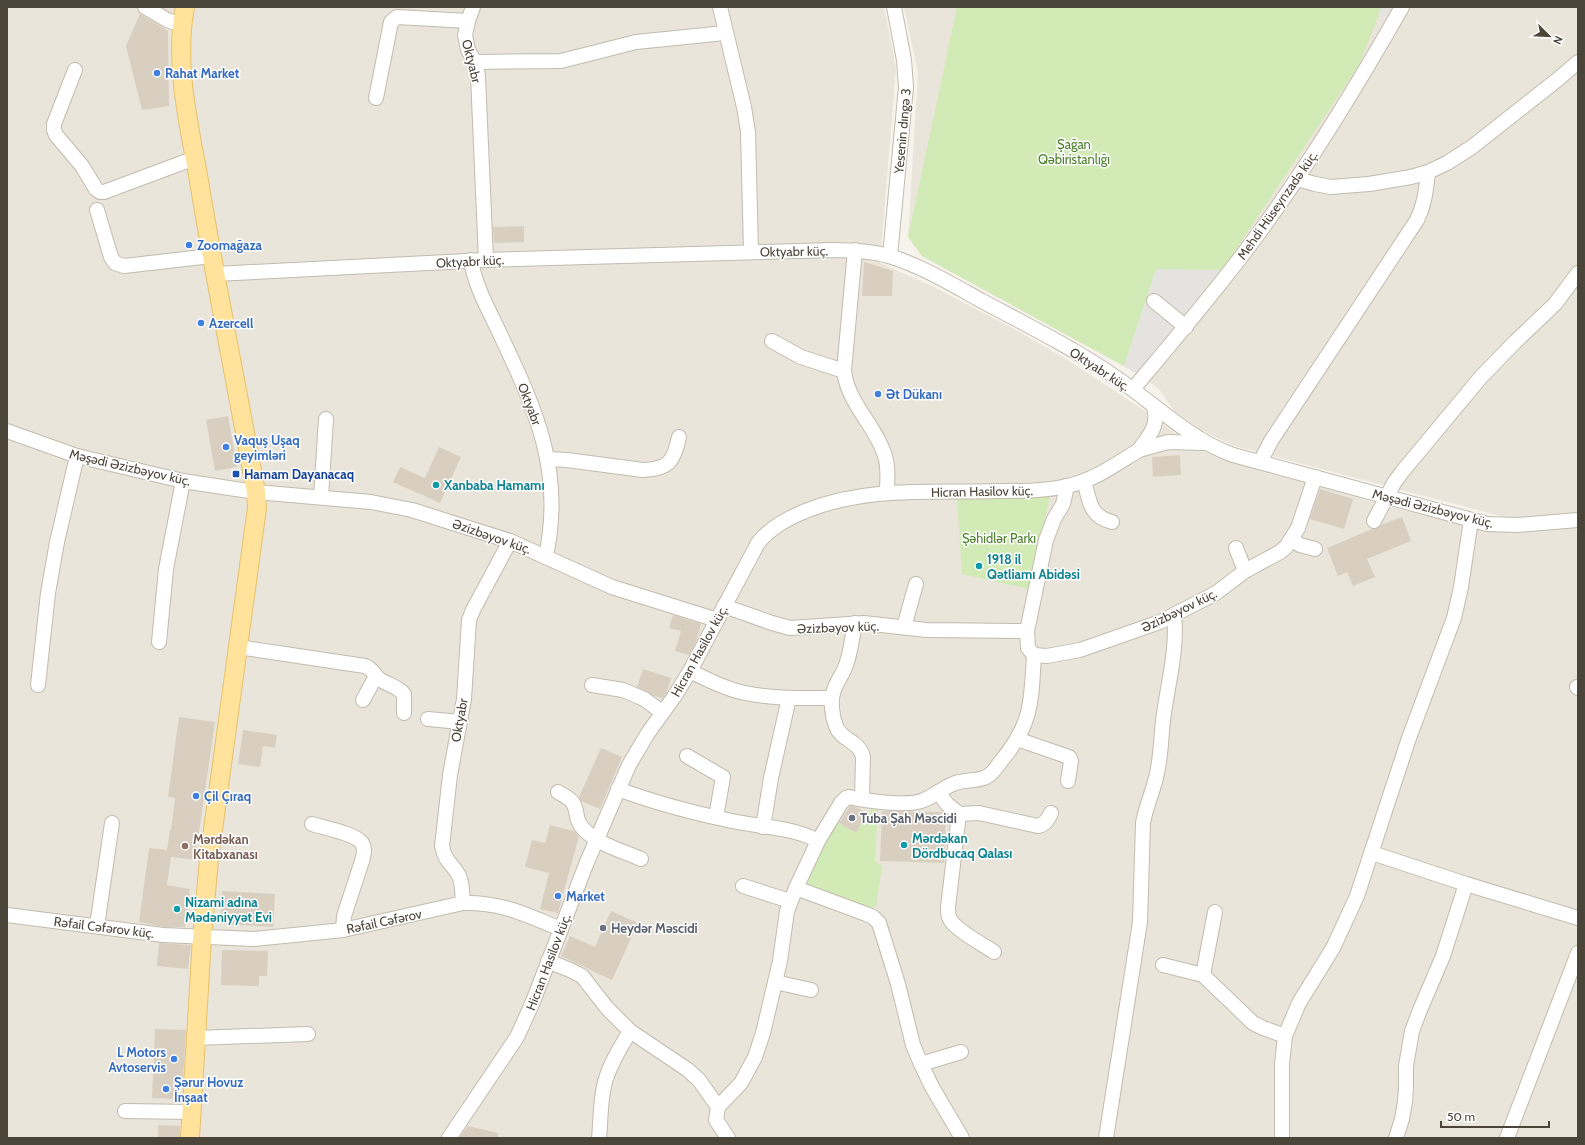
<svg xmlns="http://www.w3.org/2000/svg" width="1585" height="1145" font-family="Cabin,sans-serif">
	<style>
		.residential { fill: #eae5da }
		.green { fill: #d2eab5 }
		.parking { fill: #e5e3e0 }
		.building { fill: #d8cfc1 }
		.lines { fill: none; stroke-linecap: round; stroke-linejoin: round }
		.minor-casing { stroke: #c2bbae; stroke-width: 16 }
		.major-casing { stroke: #e6c16a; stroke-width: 20 }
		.minor { stroke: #fff; stroke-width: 14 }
		.major { stroke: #ffe39c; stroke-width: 18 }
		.shop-dot { fill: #3f7fe0; stroke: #fff; stroke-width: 1.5 }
		.transit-dot { fill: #1a4fb4; stroke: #fff; stroke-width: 1.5 }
		.culture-dot { fill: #0f9aa8; stroke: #fff; stroke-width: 1.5 }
		.worship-dot { fill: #6b7280; stroke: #fff; stroke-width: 1.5 }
		.education-dot { fill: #8d6e63; stroke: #fff; stroke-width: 1.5 }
		.labels { text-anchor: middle; stroke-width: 3; stroke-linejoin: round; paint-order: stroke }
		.street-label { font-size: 13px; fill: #4b4439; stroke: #fff }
		.shop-label { font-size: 13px; font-weight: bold; fill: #366cbe; stroke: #fff; text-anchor: start }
		.park-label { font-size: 13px; fill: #4a7f2a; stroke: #fff }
		.transit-label { font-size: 13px; font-weight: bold; fill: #164399; stroke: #fff; text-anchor: start }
		.culture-label { font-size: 13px; font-weight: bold; fill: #0d838f; stroke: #fff; text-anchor: start }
		.worship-label { font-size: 13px; font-weight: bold; fill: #5b616d; stroke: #fff; text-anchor: start }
		.education-label { font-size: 13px; font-weight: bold; fill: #785e54; stroke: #fff; text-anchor: start }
	</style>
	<rect width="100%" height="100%" fill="#f6f3ec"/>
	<g class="residential">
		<path d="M7,7H884L896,68L880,263L934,287L1018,331L1066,359L1145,411L1193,447L1229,461L1265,473L1323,486L1378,504L1489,530L1575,520L1578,541V1138H7Z"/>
		<path d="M904,7H1578V519L1504,517L1234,446L1201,430L1174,411L1159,389L1136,373L922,256L908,237L918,73Z"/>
	</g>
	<g class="green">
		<path d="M957,7H1382L1359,65L1222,270H1156L1124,366L922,256L908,237Z"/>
		<path d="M1050,496L1029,589L962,574L957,498Z"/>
		<path d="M871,809L878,810L875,860L878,864L882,866L876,907L866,908L804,886V880L837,822L856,833Z"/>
	</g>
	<g class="parking">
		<path d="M1382,7H1394L1388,18L1378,15Z"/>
		<path d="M1156,269L1222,270L1136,373L1124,366Z"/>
	</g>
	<g class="building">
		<path d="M140,14L168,31L169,106L142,110L126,46Z"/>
		<path d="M524,226V242L494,243L493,227Z"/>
		<path d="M864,262L893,271L892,296H862Z"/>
		<path d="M228,416L237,467L215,471L206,420Z"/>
		<path d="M439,447L461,457L440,503L393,482L400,467L425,478Z"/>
		<path d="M1180,455L1181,475L1153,477L1152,457Z"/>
		<path d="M1320,489L1353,499L1344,529L1310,519Z"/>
		<path d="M1402,517L1411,541L1367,559L1375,577L1353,586L1347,572L1338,576L1327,548L1372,529L1378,528L1381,525Z"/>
		<path d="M673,615L701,624L696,642L689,655L675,651L681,631L669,628Z"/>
		<path d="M643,669L671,678L667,692L663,698L654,696L637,687Z"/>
		<path d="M179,717L215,722L195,860L171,857L167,885L190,889L185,927H164L139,922L149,848L167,850L170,830H171L175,798L168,797Z"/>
		<path d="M243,730L277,735L275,748L263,746L260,767L238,764Z"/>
		<path d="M601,748L622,757L600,809L581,801L579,797Z"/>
		<path d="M850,806L856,807L867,813L856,833L839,823Z"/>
		<path d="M882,811L943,812L946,814L944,863L880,861Z"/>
		<path d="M550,825L574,831L579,836L558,913L540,909L549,873L525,867L532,840L545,843Z"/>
		<path d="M222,891L275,894L273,927L220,924Z"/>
		<path d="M611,911L638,923L612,980L561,956L570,936L595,947Z"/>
		<path d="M159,943L191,945L188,969L157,966Z"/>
		<path d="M222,950L268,951L267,976H259V986L221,985Z"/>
		<path d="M155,1029L186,1030L183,1081H175L174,1099L152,1098Z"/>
		<path d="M158,1125L180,1126V1138H158Z"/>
		<path d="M468,1126L498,1133V1138H459Z"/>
	</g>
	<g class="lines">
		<g class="minor-casing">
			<g id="minor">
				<path d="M145,7L167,20L182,25"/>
				<path d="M473,7L468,21L465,35L468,50L475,62L478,76L486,260"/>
				<path d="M720,7L744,107L748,132L751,251"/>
				<path d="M475,62L561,61L636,42L725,33"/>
				<path d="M75,70L54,124V130L56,135L82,166L96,189L100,192H104L195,158"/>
				<path d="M376,98L391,22L397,17L468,21"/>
				<path d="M1297,179L1315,184L1331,187L1369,184L1411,177L1428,172L1447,163L1472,147L1557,80L1578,62"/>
				<path d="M97,210L111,257L115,263L124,266L211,256"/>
				<path d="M855,250L844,371C848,404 876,426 885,456C889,468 887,481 887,493"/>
				<path d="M890,256L906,87L904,60L894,7"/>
				<path d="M471,260C475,287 490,312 501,336C536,410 564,472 546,556"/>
				<path d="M215,274L486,260L832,250C852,250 871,251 889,256C922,266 953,285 982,301C1027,325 1073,348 1114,376C1154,403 1187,438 1233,455L1487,524L1517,525L1578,520"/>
				<path d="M1154,301L1186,327"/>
				<path d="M772,341L801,357L844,371"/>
				<path d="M1133,389C1175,339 1217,290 1256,237C1310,164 1357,86 1402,7"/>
				<path d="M1154,407C1159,426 1150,434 1139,450L1168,442L1204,443"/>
				<path d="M7,431L77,456L183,481L256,492L371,502L412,510L510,541L612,587L717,620"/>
				<path d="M548,459L567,460L643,470C669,469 674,461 679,437"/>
				<path d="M1260,462L1271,441L1417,220C1425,204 1426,189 1428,172"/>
				<path d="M1084,481C1090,501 1089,516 1112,522"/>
				<path d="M321,497L326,419"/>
				<path d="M1374,521L1394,483L1402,472L1481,377L1515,342L1555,304L1578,273"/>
				<path d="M1291,539L1300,545L1315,549"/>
				<path d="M1236,548L1245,571"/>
				<path d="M724,606L772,623L790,628L864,623L926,630L1027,631"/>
				<path d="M855,623C852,637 851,652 846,665C843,674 837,681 834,690C830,700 832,716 836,726C841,741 859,740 863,757L862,799"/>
				<path d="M904,627L916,584"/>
				<path d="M159,642L166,569L183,481"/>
				<path d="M238,647L365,666C373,669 374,675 379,679C388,685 397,686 404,694V713"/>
				<path d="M1034,655L1047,656L1080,650L1160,622L1216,593L1245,571L1280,552L1286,547L1298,528L1315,477"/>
				<path d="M690,671C708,680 726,689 745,693C773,699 803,698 831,698"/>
				<path d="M38,685L48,593L57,542L77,456"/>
				<path d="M592,685L623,690L644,699L662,712"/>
				<path d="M1577,687L1578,688"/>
				<path d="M363,700L376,676"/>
				<path d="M428,719L460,722"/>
				<path d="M1017,739L1069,757L1071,761L1068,781"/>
				<path d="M687,756L723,777L716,817"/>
				<path d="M618,789C655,803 694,813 732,821C759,827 794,827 818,841"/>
				<path d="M558,792C563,795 570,798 573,803C578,811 575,818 581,826C595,844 621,850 641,859"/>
				<path d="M938,792L947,804L959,814L979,813L1038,826C1045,825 1048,819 1051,813"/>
				<path d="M959,814L948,907C948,912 948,918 952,922C959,932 984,945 994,952"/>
				<path d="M312,824C324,828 354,833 362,843C365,848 364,853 363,858L344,916L343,930"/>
				<path d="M763,827L771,778L789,698"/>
				<path d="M1372,853L1466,884L1578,918"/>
				<path d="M743,886L790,901"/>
				<path d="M796,888L866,914L873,917L879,923L898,984L913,1045L921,1064L932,1087L962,1138"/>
				<path d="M463,903C462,894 463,882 458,874C451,862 445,862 442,846L450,775L464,699L469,620L473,610L510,541"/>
				<path d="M7,915L163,935L254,939L343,930L463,903C502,902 526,915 561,929"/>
				<path d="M97,926L112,823"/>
				<path d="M548,961L570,970L582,976L607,1008L630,1031L688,1070L699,1080L718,1107"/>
				<path d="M1163,965L1203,975L1253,1023L1263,1028L1285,1036"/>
				<path d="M1203,975L1215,912"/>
				<path d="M775,982L811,990"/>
				<path d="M196,1038L308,1034"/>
				<path d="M921,1064L961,1052"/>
				<path d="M125,1111L192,1112"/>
				<path d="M449,1138L517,1037L532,1004L587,862L629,765L648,733L674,697L690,671L758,543C771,527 788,518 808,510C869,486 936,493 1000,491C1022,491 1045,491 1067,486C1093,481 1116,464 1139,450"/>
				<path d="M599,1138C601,1119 600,1100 605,1082C610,1063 621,1047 630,1031"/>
				<path d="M728,1138L716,1120L718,1107L741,1083L755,1057L763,1033L780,961L787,911L796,888L818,841L841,803L846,798L849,797C866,801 909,807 924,800C934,796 943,788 953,784C963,779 976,782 986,777C993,774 998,765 1002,760C1033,722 1031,701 1034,655L1028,648L1027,631L1046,540L1054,519L1063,504L1067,486"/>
				<path d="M1106,1138L1140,922L1143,823C1146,805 1154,790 1157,773C1161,756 1161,738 1163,721C1167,686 1178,651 1174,615"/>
				<path d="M1282,1138V1064L1285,1036L1299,1003L1333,948L1357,896L1409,738L1454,618L1461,587L1471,520"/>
				<path d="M1396,1138L1402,1119L1405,1102L1406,1088V1066L1412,1031L1420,1010L1443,956L1466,884"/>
				<path d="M1507,1138L1578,953"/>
			</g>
		</g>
		<g class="major-casing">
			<path id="major" d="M185,7C174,65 189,124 199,181C216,285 237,388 256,492L257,508L209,859L202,938L190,1138"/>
		</g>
		<use href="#minor" class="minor"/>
		<use href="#major" class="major"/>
	</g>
	<g class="shop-dot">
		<circle cx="157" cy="73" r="4"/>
		<circle cx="189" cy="245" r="4"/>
		<circle cx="201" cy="323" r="4"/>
		<circle cx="878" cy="394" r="4"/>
		<circle cx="226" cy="447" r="4"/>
		<circle cx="196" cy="796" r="4"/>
		<circle cx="558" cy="896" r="4"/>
		<circle cx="174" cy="1059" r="4"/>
		<circle cx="166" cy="1089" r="4"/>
	</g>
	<rect class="transit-dot" x="232" y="470" width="8" height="8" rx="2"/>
	<g class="culture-dot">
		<circle cx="436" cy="485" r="4"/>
		<circle cx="979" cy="566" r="4"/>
		<circle cx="904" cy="845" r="4"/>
		<circle cx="177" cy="909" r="4"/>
	</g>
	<g class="worship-dot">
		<circle cx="852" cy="818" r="4"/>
		<circle cx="603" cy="928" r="4"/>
	</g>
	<circle class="education-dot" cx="185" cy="846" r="4"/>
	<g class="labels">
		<g class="street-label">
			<text transform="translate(472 61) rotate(76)" y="5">Oktyabr</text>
			<text transform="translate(902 131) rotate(-85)" y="5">Yesenin dıngə 3</text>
			<text transform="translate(1277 205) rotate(-55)" y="5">Mehdi Hüseynzadə küç.</text>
			<text transform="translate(794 251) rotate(-1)" y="5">Oktyabr küç.</text>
			<text transform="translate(470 261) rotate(-3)" y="5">Oktyabr küç.</text>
			<text transform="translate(1100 369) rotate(33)" y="5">Oktyabr küç.</text>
			<text transform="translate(530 404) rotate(69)" y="5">Oktyabr</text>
			<text transform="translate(130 467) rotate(13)" y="5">Məşədi Əzizbəyov küç.</text>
			<text transform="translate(982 491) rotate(-1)" y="5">Hicran Hasilov küç.</text>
			<text transform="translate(1433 508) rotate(14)" y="5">Məşədi Əzizbəyov küç.</text>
			<text transform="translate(492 536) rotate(19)" y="5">Əzizbəyov küç.</text>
			<text transform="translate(1179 610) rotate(-26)" y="5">Əzizbəyov küç.</text>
			<text transform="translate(838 627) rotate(-2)" y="5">Əzizbəyov küç.</text>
			<text transform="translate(699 651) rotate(-61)" y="5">Hicran Hasilov küç.</text>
			<text transform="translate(459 720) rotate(-80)" y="5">Oktyabr</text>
			<text transform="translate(384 921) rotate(-12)" y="5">Rəfail Cəfərov</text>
			<text transform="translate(104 927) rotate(7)" y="5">Rəfail Cəfərov küç.</text>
			<text transform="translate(548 962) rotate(-69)" y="5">Hicran Hasilov küç.</text>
		</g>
		<g class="shop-label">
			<text x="165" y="78">Rahat Market</text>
			<text x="197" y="250">Zoomağaza</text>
			<text x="209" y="328">Azercell</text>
			<text x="886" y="399">Ət Dükanı</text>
			<text x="234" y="445">Vaquş Uşaq<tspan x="234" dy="15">geyimləri</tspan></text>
			<text x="204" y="801">Çil Çıraq</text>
			<text x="566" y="901">Market</text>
			<text x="166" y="1057" text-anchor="end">L Motors<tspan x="166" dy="15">Avtoservis</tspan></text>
			<text x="174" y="1087">Şərur Hovuz<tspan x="174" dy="15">İnşaat</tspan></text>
		</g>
		<g class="park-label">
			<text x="1074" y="149">Şağan<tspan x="1074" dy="15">Qəbiristanlığı</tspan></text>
			<text x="999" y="543">Şəhidlər Parkı</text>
		</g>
		<g class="transit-label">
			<text x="244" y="479">Hamam Dayanacaq</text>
		</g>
		<g class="culture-label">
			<text x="444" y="490">Xanbaba Hamamı</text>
			<text x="987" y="564">1918 il<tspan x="987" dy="15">Qətliamı Abidəsi</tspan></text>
			<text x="912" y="843">Mərdəkan<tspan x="912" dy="15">Dördbucaq Qalası</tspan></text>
			<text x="185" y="907">Nizami adına<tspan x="185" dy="15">Mədəniyyət Evi</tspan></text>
		</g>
		<g class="worship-label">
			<text x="860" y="823">Tuba Şah Məscidi</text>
			<text x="611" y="933">Heydər Məscidi</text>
		</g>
		<g class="education-label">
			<text x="193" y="844">Mərdəkan<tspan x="193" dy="15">Kitabxanası</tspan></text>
		</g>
	</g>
	<rect width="1585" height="1145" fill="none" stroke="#4b4439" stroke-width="16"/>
	<g transform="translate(1549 36) rotate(114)" stroke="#ffffff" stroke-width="3" paint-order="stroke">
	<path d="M0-3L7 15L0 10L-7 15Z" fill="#4b4439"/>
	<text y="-6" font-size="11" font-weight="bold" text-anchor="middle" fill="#4b4439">N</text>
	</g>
	<path d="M1441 1121v6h108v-6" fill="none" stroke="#4b4439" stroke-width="2"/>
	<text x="1447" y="1121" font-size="12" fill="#4b4439" stroke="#ffffff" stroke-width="3" paint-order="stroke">50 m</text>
</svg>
